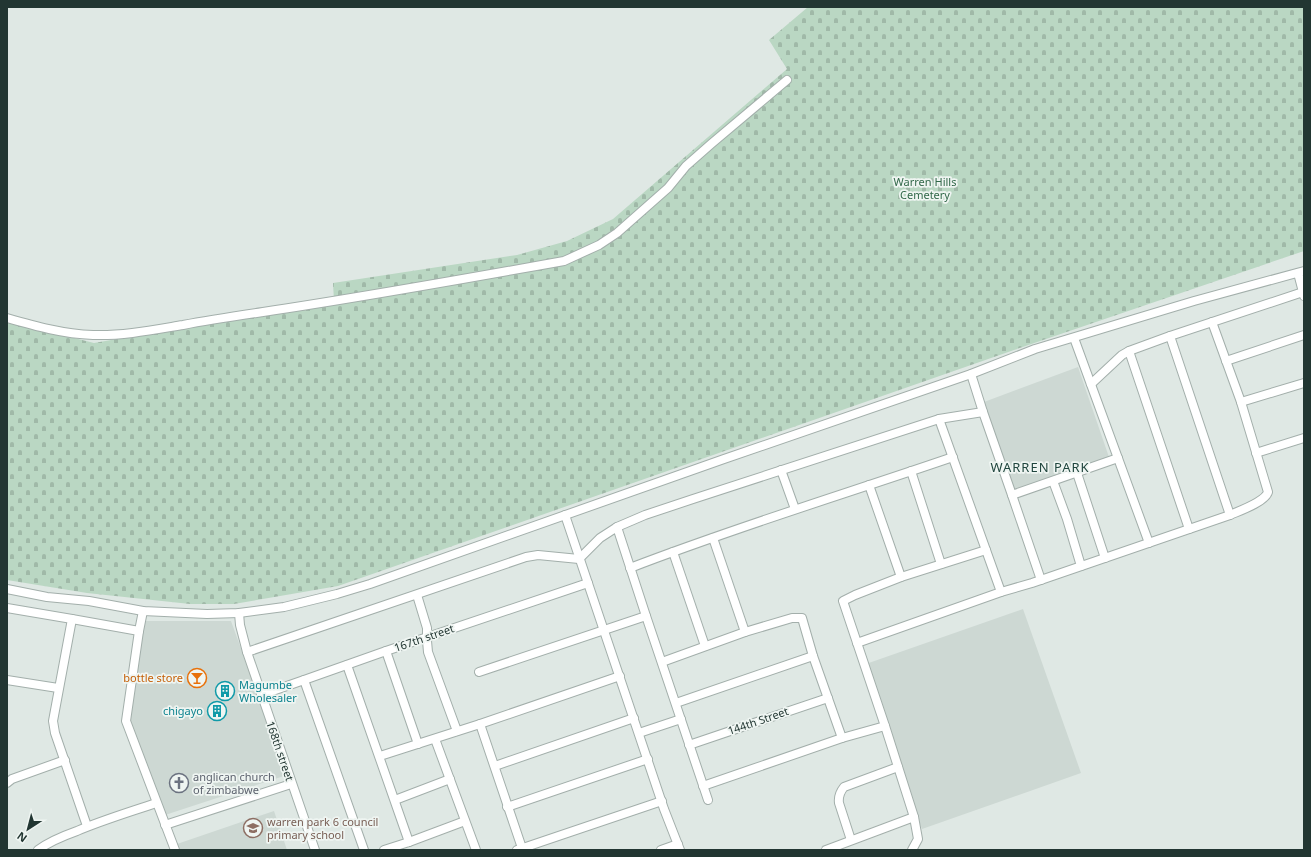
<svg xmlns="http://www.w3.org/2000/svg" width="1311" height="857" font-family="'Noto Sans',sans-serif">
	<style>
		.built { fill: #cdd8d3 }
		.cemetery { fill: url(#cemetery-stones) }
		.lines { fill: none; stroke-linecap: round; stroke-linejoin: round }
		.minor-casing { stroke: #a3afab; stroke-width: 10 }
		.minor { stroke: #fff; stroke-width: 8 }
		.labels { text-anchor: middle; stroke-width: 3.5; stroke-linejoin: round; paint-order: stroke }
		.park-label { font-size: 11px; fill: #316849; stroke: #eff5f2 }
		.street-label { font-size: 11px; fill: #223632; stroke: #eff5f2 }
		.food-label { font-size: 11px; fill: #c56008; stroke: #eff5f2; text-anchor: end }
		.culture-label { font-size: 11px; fill: #0d838f; stroke: #eff5f2; text-anchor: start }
		.worship-label { font-size: 11px; fill: #5b616d; stroke: #eff5f2; text-anchor: start }
		.education-label { font-size: 11px; fill: #785e54; stroke: #eff5f2; text-anchor: start }
		.quarter-label { font-size: 13px; letter-spacing: 1px; fill: #20463e; stroke: #eff5f2 }
	</style>
	<defs>
		<pattern id="cemetery-stones" width="16" height="16" patternUnits="userSpaceOnUse"><rect width="16" height="16" fill="#bad7c3"/><path d="M2 7V4a2 2 0 0 1 4 0v3zM10 15v-3a2 2 0 0 1 4 0v3z" fill="#a0b9a8"/></pattern>
	</defs>
	<rect width="100%" height="100%" fill="#dfe8e4"/>
	<g class="built">
		<path d="M1078,367L1111,463L1011,498L976,405Z"/>
		<path d="M1023,609L1081,773L922,829L863,665Z"/>
		<path d="M145,621H231L243,654L252,652L251,670L287,775L165,815L127,721L138,633Z"/>
		<path d="M274,811L287,850H179L177,844Z"/>
	</g>
	<path class="cemetery" d="M808,7H1304V251L1014,350L338,586L234,604H190L87,593L7,580V321L94,343L334,301L333,283L517,255L567,241L613,219L787,69L769,40Z"/>
	<g class="lines">
		<g class="minor-casing">
			<g id="minor">
				<path d="M1298,273L1304,296"/>
				<path d="M7,318C35,326 63,334 93,335C123,336 153,330 183,325C209,320 236,316 263,312C364,297 464,279 564,261L599,245L617,233L668,188L686,166L711,144L787,80"/>
				<path d="M1170,336L1303,292"/>
				<path d="M1074,338L1149,543"/>
				<path d="M1129,351L1189,529"/>
				<path d="M1226,361L1304,335"/>
				<path d="M971,374L983,412L1012,495L1041,580"/>
				<path d="M1091,384L1122,355L1129,351L1170,336L1230,515"/>
				<path d="M1241,402L1304,383"/>
				<path d="M1256,453L1304,438"/>
				<path d="M781,470L795,509"/>
				<path d="M911,471L941,564"/>
				<path d="M1077,473L1105,558"/>
				<path d="M1053,481L1067,519L1081,566"/>
				<path d="M869,485L901,577"/>
				<path d="M1012,495L1118,458"/>
				<path d="M565,515L664,809L680,850"/>
				<path d="M617,527L645,515L693,499L939,419L983,412"/>
				<path d="M713,538L745,632"/>
				<path d="M673,552L705,646"/>
				<path d="M630,568C736,527 845,494 953,457"/>
				<path d="M7,589L47,597L89,601L143,611L207,614L239,613L284,607L337,594L370,584L724,459L971,374L1035,349L1194,301L1304,271"/>
				<path d="M1001,592L1032,583L1230,515C1239,511 1265,502 1268,492L1241,402L1212,322"/>
				<path d="M417,595L427,628V641L428,652L457,731"/>
				<path d="M7,608L72,619L139,631"/>
				<path d="M143,611L139,631L126,721L175,850"/>
				<path d="M239,613L240,625L247,652L315,850"/>
				<path d="M72,619L53,721L55,733L87,826"/>
				<path d="M857,643L1001,592L939,419"/>
				<path d="M386,651L418,744"/>
				<path d="M247,652L526,557L538,555L579,559L600,538L617,527L646,616L708,800"/>
				<path d="M662,662L745,632L792,618H802L813,656L842,738"/>
				<path d="M347,665L409,842L384,850"/>
				<path d="M479,672L646,616"/>
				<path d="M7,680L58,688"/>
				<path d="M304,680L364,850"/>
				<path d="M261,695L304,680L386,651L588,583"/>
				<path d="M676,703L813,656"/>
				<path d="M480,724L522,848"/>
				<path d="M639,733L681,719"/>
				<path d="M435,739L476,850"/>
				<path d="M689,745L828,698"/>
				<path d="M380,756L480,724L620,676"/>
				<path d="M495,766L634,718"/>
				<path d="M7,783L12,779L65,760"/>
				<path d="M703,786L842,738L885,726"/>
				<path d="M395,800L450,779"/>
				<path d="M507,807L648,759"/>
				<path d="M165,825L291,784"/>
				<path d="M851,840L839,803C838,796 840,792 844,787L898,767"/>
				<path d="M409,842L465,821"/>
				<path d="M38,850C50,841 63,836 77,831C103,820 130,812 156,803"/>
				<path d="M517,850L662,801"/>
				<path d="M661,850L678,844"/>
				<path d="M826,850L914,817"/>
				<path d="M912,850L918,839L914,817L885,726L843,601L855,595L901,577L986,550"/>
			</g>
		</g>
		<use href="#minor" class="minor"/>
	</g>
	<defs>
		<g id="bar-ring" transform="scale(1)"><circle r="9.5" fill="#eff5f2" stroke="#e8710a" stroke-width="1.5"/><path d="M-6-5H6L.8 .8V4.5H3.5V6h-7V4.5H-.8V.8Z" fill="#e8710a"/></g>
		<g id="building-ring" transform="scale(1)"><circle r="9.5" fill="#eff5f2" stroke="#0f9aa8" stroke-width="1.5"/><path d="M-4-6H4V6H1V3H-1V6H-4ZM-2.5-4.3h1.7v1.8h-1.7ZM.8-4.3h1.7v1.8H.8ZM-2.5-1h1.7V.8h-1.7ZM.8-1h1.7V.8H.8Z" fill="#0f9aa8"/></g>
		<g id="church-ring" transform="scale(1)"><circle r="9.5" fill="#eff5f2" stroke="#6b7280" stroke-width="1.5"/><path d="M-1.2-6h2.4v3.5h3.3v2.4h-3.3V6h-2.4V-.1h-3.3v-2.4h3.3Z" fill="#6b7280"/></g>
		<g id="school-ring" transform="scale(1)"><circle r="9.5" fill="#eff5f2" stroke="#8d6e63" stroke-width="1.5"/><path d="M0-5L7-2L0 1L-7-2ZM-4 1L0 2.5L4 1V4Q0 6-4 4Z" fill="#8d6e63"/></g>
	</defs>
	<g fill-rule="evenodd">
		<use href="#bar-ring" x="197" y="678"/>
		<use href="#building-ring" x="225" y="691"/>
		<use href="#building-ring" x="217" y="711"/>
		<use href="#church-ring" x="179" y="783"/>
		<use href="#school-ring" x="253" y="828"/>
	</g>
	<g class="labels">
		<g class="park-label">
			<text x="925" y="186">Warren Hills<tspan x="925" dy="13">Cemetery</tspan></text>
		</g>
		<g class="street-label">
			<text transform="translate(424 638) rotate(-19)" y="4">167th street</text>
			<text transform="translate(758 721) rotate(-19)" y="4">144th Street</text>
			<text transform="translate(280 751) rotate(71)" y="4">168th street</text>
		</g>
		<g class="food-label">
			<text x="183" y="682">bottle store</text>
		</g>
		<g class="culture-label">
			<text x="239" y="689">Magumbe<tspan x="239" dy="13">Wholesaler</tspan></text>
			<text x="203" y="715" text-anchor="end">chigayo</text>
		</g>
		<g class="worship-label">
			<text x="193" y="781">anglican church<tspan x="193" dy="13">of zimbabwe</tspan></text>
		</g>
		<g class="education-label">
			<text x="267" y="826">warren park 6 council<tspan x="267" dy="13">primary school</tspan></text>
		</g>
		<g class="quarter-label">
			<text x="1040" y="472">WARREN PARK</text>
		</g>
	</g>
	<rect width="1311" height="857" fill="none" stroke="#223632" stroke-width="16"/>
	<g transform="translate(28 829) rotate(216)" stroke="#eff5f2" stroke-width="3" paint-order="stroke">
	<path d="M0-3L7 15L0 10L-7 15Z" fill="#223632"/>
	<text y="-6" font-size="11" font-weight="bold" text-anchor="middle" fill="#223632">N</text>
	</g>
</svg>
